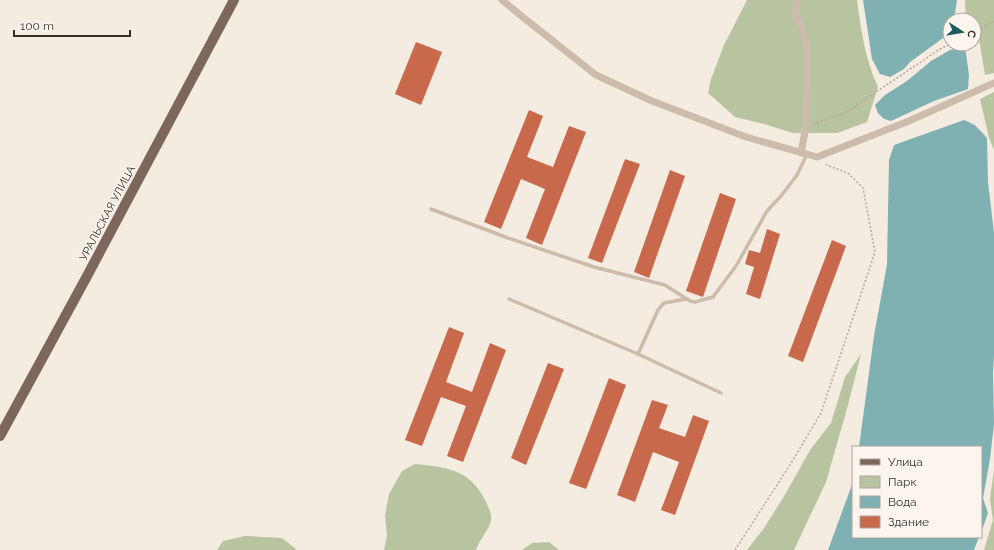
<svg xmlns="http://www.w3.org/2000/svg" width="994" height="550" font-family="Raleway,sans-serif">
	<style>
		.green { fill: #b8c4a0 }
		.water { fill: #7fb0b2 }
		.building { fill: #c8694b }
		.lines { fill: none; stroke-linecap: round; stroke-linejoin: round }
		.path { stroke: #b9a596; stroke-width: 1.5; stroke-dasharray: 2 2; stroke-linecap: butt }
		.lane { stroke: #cdbbac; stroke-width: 3.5 }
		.street { stroke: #cdbbac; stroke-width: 7 }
		.primary { stroke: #7d675c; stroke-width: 10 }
		.labels { text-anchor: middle; stroke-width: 3; stroke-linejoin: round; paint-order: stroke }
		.street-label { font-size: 11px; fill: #3b302b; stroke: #fbf5ee }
	</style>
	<rect width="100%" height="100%" fill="#f4ebe1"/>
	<g class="green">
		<path d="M747,0H857C861,30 865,59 878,87L867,122L837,133H793L764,124L735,117L708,93L711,79L724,45Z"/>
		<path d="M965,0H994V73L985,75L979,39L974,34V20H966Z"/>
		<path d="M994,92V150L989,138L980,99Z"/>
		<path d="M861,354L848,405L826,482L794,550H747L764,528L786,493L810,450L831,423L845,377Z"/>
		<path d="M415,464C445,467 470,469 485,500C488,506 492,513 491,520C490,529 478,541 476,550H384L387,536L385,515L389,494L402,471Z"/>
		<path d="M994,470V550H984L993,520L990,499Z"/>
		<path d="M245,536L282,538L297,550H217L223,541Z"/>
		<path d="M549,542L559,550H522L532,543Z"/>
	</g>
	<g class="water">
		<path d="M863,0H957L954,20H950V33L910,62L904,69L890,77L880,74L872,59Z"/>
		<path d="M965,46L969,75L968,89L934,101L891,121L884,119L878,113L875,105L885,95L907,81L931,61L950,50Z"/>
		<path d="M964,120L975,125L987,138L988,182L994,233V356L993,373L994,424L990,459L983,498L988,513L981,533V447H859L874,336L887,264L889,160L894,145Z"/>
		<path d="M853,482V537H979L974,550H828Z"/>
	</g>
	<g class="building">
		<path d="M416,42L442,52L421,105L395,94Z"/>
		<path d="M529,110L543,116L527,157L553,167L569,126L586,132L542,245L526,238L545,189L521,179L501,229L484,222Z"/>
		<path d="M625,159L640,164L602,263L588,258Z"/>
		<path d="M670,170L685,176L649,278L634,272Z"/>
		<path d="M720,193L736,199L703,297L686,291Z"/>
		<path d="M767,229L780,234L760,299L746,294L754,267L745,264L749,250L760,253Z"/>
		<path d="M832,240L846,246L803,362L788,356Z"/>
		<path d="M449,327L464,333L446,382L472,392L490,343L506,350L463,462L447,456L466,406L441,397L422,446L405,440Z"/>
		<path d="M548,363L564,369L526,465L511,458Z"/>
		<path d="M609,378L626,385L586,489L569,483Z"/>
		<path d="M652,400L668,405L659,428L685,437L693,415L709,421L675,515L661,510L679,462L653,452L635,502L617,495Z"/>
	</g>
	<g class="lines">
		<g class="path">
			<path d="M974,32L994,21"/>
			<path d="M813,124L845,113L940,49L950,44"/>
			<path d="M735,550L790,465L821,413L875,252L863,188L848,173L829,166L824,163"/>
		</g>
		<g class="lane">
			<path d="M431,209L508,238L594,267L665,285L690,301L695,302L713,297L736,266L767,211L781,196L797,175L807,154"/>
			<path d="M509,299L638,354L721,393"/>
			<path d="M638,354L658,310L664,303L686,299"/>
		</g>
		<g class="street">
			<path d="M502,0L524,18L596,75L652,101L746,137L817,157L909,121L994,83"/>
			<path d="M797,0L796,16L802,28L807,48L806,126L801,153"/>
		</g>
		<path class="primary" d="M0,436L86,278L234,0"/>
	</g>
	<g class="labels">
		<g class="street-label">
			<text transform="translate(107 213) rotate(-62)" y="4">УРАЛЬСКАЯ УЛИЦА</text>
		</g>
	</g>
	<rect x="852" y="446" width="130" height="92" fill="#fbf5ee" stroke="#aea6a0"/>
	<rect x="860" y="459" width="20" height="6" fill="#7d675c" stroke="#aea6a0"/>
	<text x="888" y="466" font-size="12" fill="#3b302b">Улица</text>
	<rect x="860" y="476" width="20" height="12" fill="#b8c4a0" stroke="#aea6a0"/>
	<text x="888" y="486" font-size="12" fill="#3b302b">Парк</text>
	<rect x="860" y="496" width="20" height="12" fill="#7fb0b2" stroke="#aea6a0"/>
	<text x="888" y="506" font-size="12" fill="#3b302b">Вода</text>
	<rect x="860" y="516" width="20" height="12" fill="#c8694b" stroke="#aea6a0"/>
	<text x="888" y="526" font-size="12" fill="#3b302b">Здание</text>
	<g transform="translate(962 32) rotate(102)"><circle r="19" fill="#fbf5ee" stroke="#aea6a0"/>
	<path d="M0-3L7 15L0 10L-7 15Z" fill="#1f5a5e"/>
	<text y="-6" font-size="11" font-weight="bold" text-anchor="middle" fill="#3b302b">С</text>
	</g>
	<path d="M14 30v6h116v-6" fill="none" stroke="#3b302b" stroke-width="2"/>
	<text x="20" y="30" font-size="12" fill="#3b302b" stroke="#fbf5ee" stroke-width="3" paint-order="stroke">100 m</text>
</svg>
